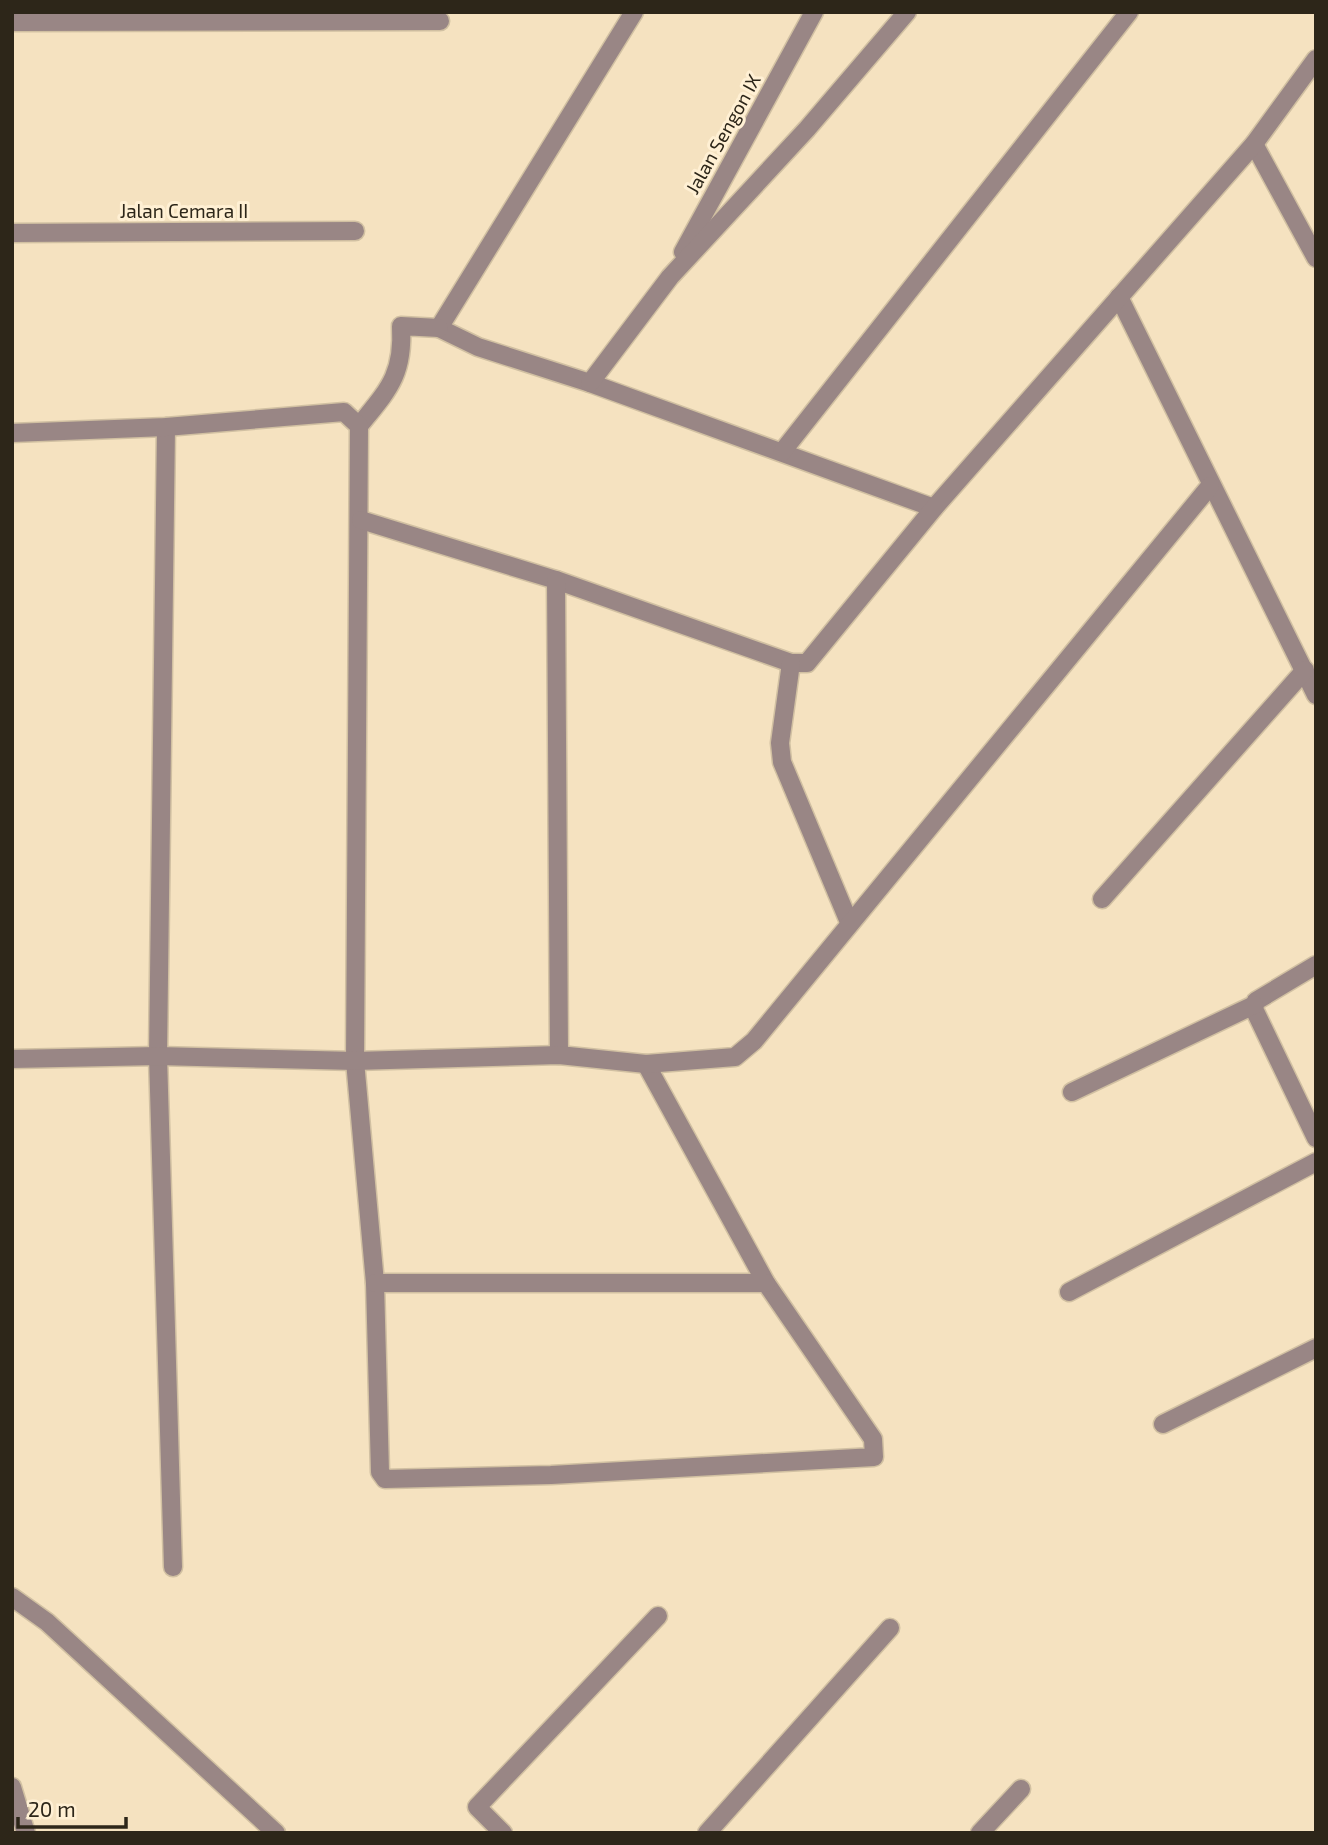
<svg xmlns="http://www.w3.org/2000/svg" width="1328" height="1845" font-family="'Exo 2',sans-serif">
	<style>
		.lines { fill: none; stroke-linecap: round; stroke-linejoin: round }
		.minor-casing { stroke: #d1c0a2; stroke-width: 21 }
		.minor { stroke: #998685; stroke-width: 18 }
		.labels { text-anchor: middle; stroke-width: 6; stroke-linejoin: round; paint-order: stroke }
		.street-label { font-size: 19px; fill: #2d2619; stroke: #fff0d4 }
	</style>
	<rect width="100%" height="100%" fill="#f5e2c0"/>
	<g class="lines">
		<g class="minor-casing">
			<g id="minor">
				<path d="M634,12L439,328L478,347L590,383L934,508"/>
				<path d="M12,22L440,21"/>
				<path d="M1254,144L1316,258"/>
				<path d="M12,233L355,231"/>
				<path d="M683,252L814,12"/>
				<path d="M1119,297L1316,695"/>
				<path d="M590,383L670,277L807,129L907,12"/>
				<path d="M359,426C388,390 404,375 401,326L439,328"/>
				<path d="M166,427L158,1056L173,1567"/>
				<path d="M12,433L166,427L344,412L359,426L355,1061L375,1283L380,1472L385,1479L551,1475L874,1457L873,1439L766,1283L646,1064"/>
				<path d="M782,452L1129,12"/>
				<path d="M361,520L556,580L791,663H807L934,508L1254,144L1316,59"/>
				<path d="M556,580L559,1055"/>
				<path d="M791,663L780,743L782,762L849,922"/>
				<path d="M1102,899L1305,670"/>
				<path d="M1316,965L1256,1001L1254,1009L1316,1138"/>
				<path d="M12,1059L158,1056L355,1061L559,1055L646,1064L735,1057L754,1041L1210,486"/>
				<path d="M1072,1092L1254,1005"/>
				<path d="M375,1283H766"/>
				<path d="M1069,1292L1316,1162"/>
				<path d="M1163,1424L1316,1348"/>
				<path d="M12,1597L47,1622L276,1833"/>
				<path d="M12,1787L26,1833"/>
				<path d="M503,1833L477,1807L658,1616"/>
				<path d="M707,1833L890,1628"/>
				<path d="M980,1833L1021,1789"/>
			</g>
		</g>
		<use href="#minor" class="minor"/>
	</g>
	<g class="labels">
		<g class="street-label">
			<text transform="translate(723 134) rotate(-61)" y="7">Jalan Sengon IX</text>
			<text x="184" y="218">Jalan Cemara II</text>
		</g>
	</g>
	<rect width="1328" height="1845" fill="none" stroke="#2d2619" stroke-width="28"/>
	<path d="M18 1817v10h108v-10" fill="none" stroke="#2d2619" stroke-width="3.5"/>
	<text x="28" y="1817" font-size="21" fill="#2d2619" stroke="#fff0d4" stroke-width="5" paint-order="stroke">20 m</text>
</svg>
